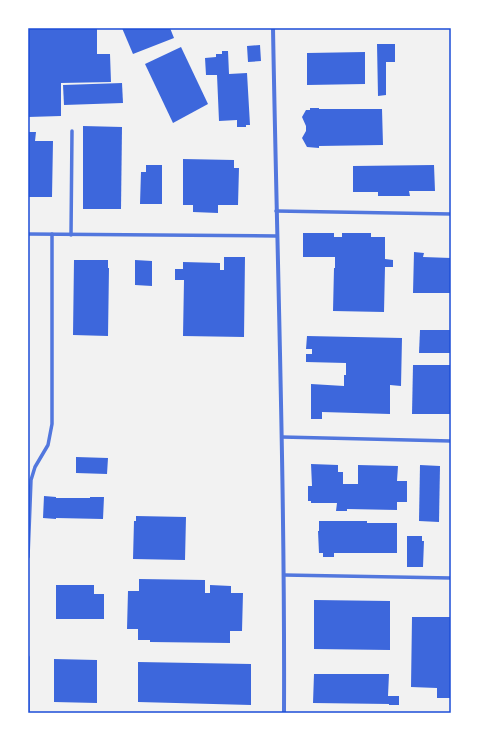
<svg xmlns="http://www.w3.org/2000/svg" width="479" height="741" font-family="'DejaVu Sans',sans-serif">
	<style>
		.building { fill: #3d67dc }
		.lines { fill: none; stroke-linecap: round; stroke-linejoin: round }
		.minor { stroke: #5277de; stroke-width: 3.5 }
		.tertiary { stroke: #5277de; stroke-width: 4 }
		.neatline { fill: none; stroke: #1d4ed8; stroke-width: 1.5 }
	</style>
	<rect width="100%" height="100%" fill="#f2f2f2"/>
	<g class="building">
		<path d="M28,28H97V54H110L111,82L61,83V116L28,117Z"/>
		<path d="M122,28H170L174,38L133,54Z"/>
		<path d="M377,44H395V62H386V95L378,96Z"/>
		<path d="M260,45L261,61L248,62L247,46Z"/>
		<path d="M181,47L208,104L173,123L145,64Z"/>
		<path d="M222,51H228L229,74L247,73L250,125H246V127H237V120L219,121L217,75H206L205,58L216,57V54H222Z"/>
		<path d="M365,52V84L307,85V53Z"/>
		<path d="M122,83L123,103L64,105L63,85Z"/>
		<path d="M310,108H319V109H382L383,145L319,146V148L307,147L302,138L306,131V126L302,117L306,110H310Z"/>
		<path d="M83,126L122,127L121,209H83Z"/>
		<path d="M28,132H36L35,141H53L52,197H28Z"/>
		<path d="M183,159L234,160V168H239L238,205H218V213L193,212V205H183Z"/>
		<path d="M146,165H162V204H140L141,172H146Z"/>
		<path d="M434,165L435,191H409L410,196H378V192H353V166Z"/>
		<path d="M303,233H334V237H342V233H371V237H385V259L393,260V267H385L384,312L333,311L334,268H335V257H303Z"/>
		<path d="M414,252L424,253L423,257L451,258V293H413Z"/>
		<path d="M224,257H245L244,337L183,336L184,280H175V269H183V262L220,263V270H224Z"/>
		<path d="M74,260H108V268H109L108,336L73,335Z"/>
		<path d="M135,260L152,261V286L135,285Z"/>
		<path d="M420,330H451V353H419Z"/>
		<path d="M307,336L402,338L401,386L390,385V414L322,412V419H311V384L344,386V375H346V363L306,362V354H312V349H306Z"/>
		<path d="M413,365H451V414H412Z"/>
		<path d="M76,457L108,458L107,474L76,473Z"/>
		<path d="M311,464L338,465V472H343V484H358V465L398,466L397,481H407V502H397V510L347,509V511H336L337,503H311V501H308V486H312Z"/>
		<path d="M420,465L440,466L439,522L419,521Z"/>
		<path d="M44,496L56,497V498H90V497H104L103,519L56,518V519L43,518Z"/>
		<path d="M136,516L186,517L185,560L133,559L134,521H136Z"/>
		<path d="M319,521H367V523H397V553H334V557H323V553H319L318,531H319Z"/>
		<path d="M407,536H422V541H424L423,567H407Z"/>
		<path d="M139,579L205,580V593H210V585L231,586V593H243L242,631H230V643L150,642V640H138V629H127L128,591H139Z"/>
		<path d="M56,585H94V594H104V619H56Z"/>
		<path d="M314,600L390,601V650L314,649Z"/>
		<path d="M412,617H451V698H437V688L411,687Z"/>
		<path d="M54,659L97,660V703L54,702Z"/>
		<path d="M138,662L251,664V705L138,702Z"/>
		<path d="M314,674H389L388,696H399V705H389V704L313,703Z"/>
	</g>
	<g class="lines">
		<g class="minor">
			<path d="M276,211L451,214"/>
			<path d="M28,234L277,236"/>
			<path d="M71,235L72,131"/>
			<path d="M282,437L451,441"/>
			<path d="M28,557L31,480L35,467L48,445L52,424V234"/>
			<path d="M284,575L451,578"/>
			<path d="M28,657V713"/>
		</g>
		<path class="tertiary" d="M273,28C277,256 285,485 284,713"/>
	</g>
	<rect width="479" height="741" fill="none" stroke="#ffffff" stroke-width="58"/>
	<rect x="29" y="29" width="421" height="683" class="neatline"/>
</svg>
